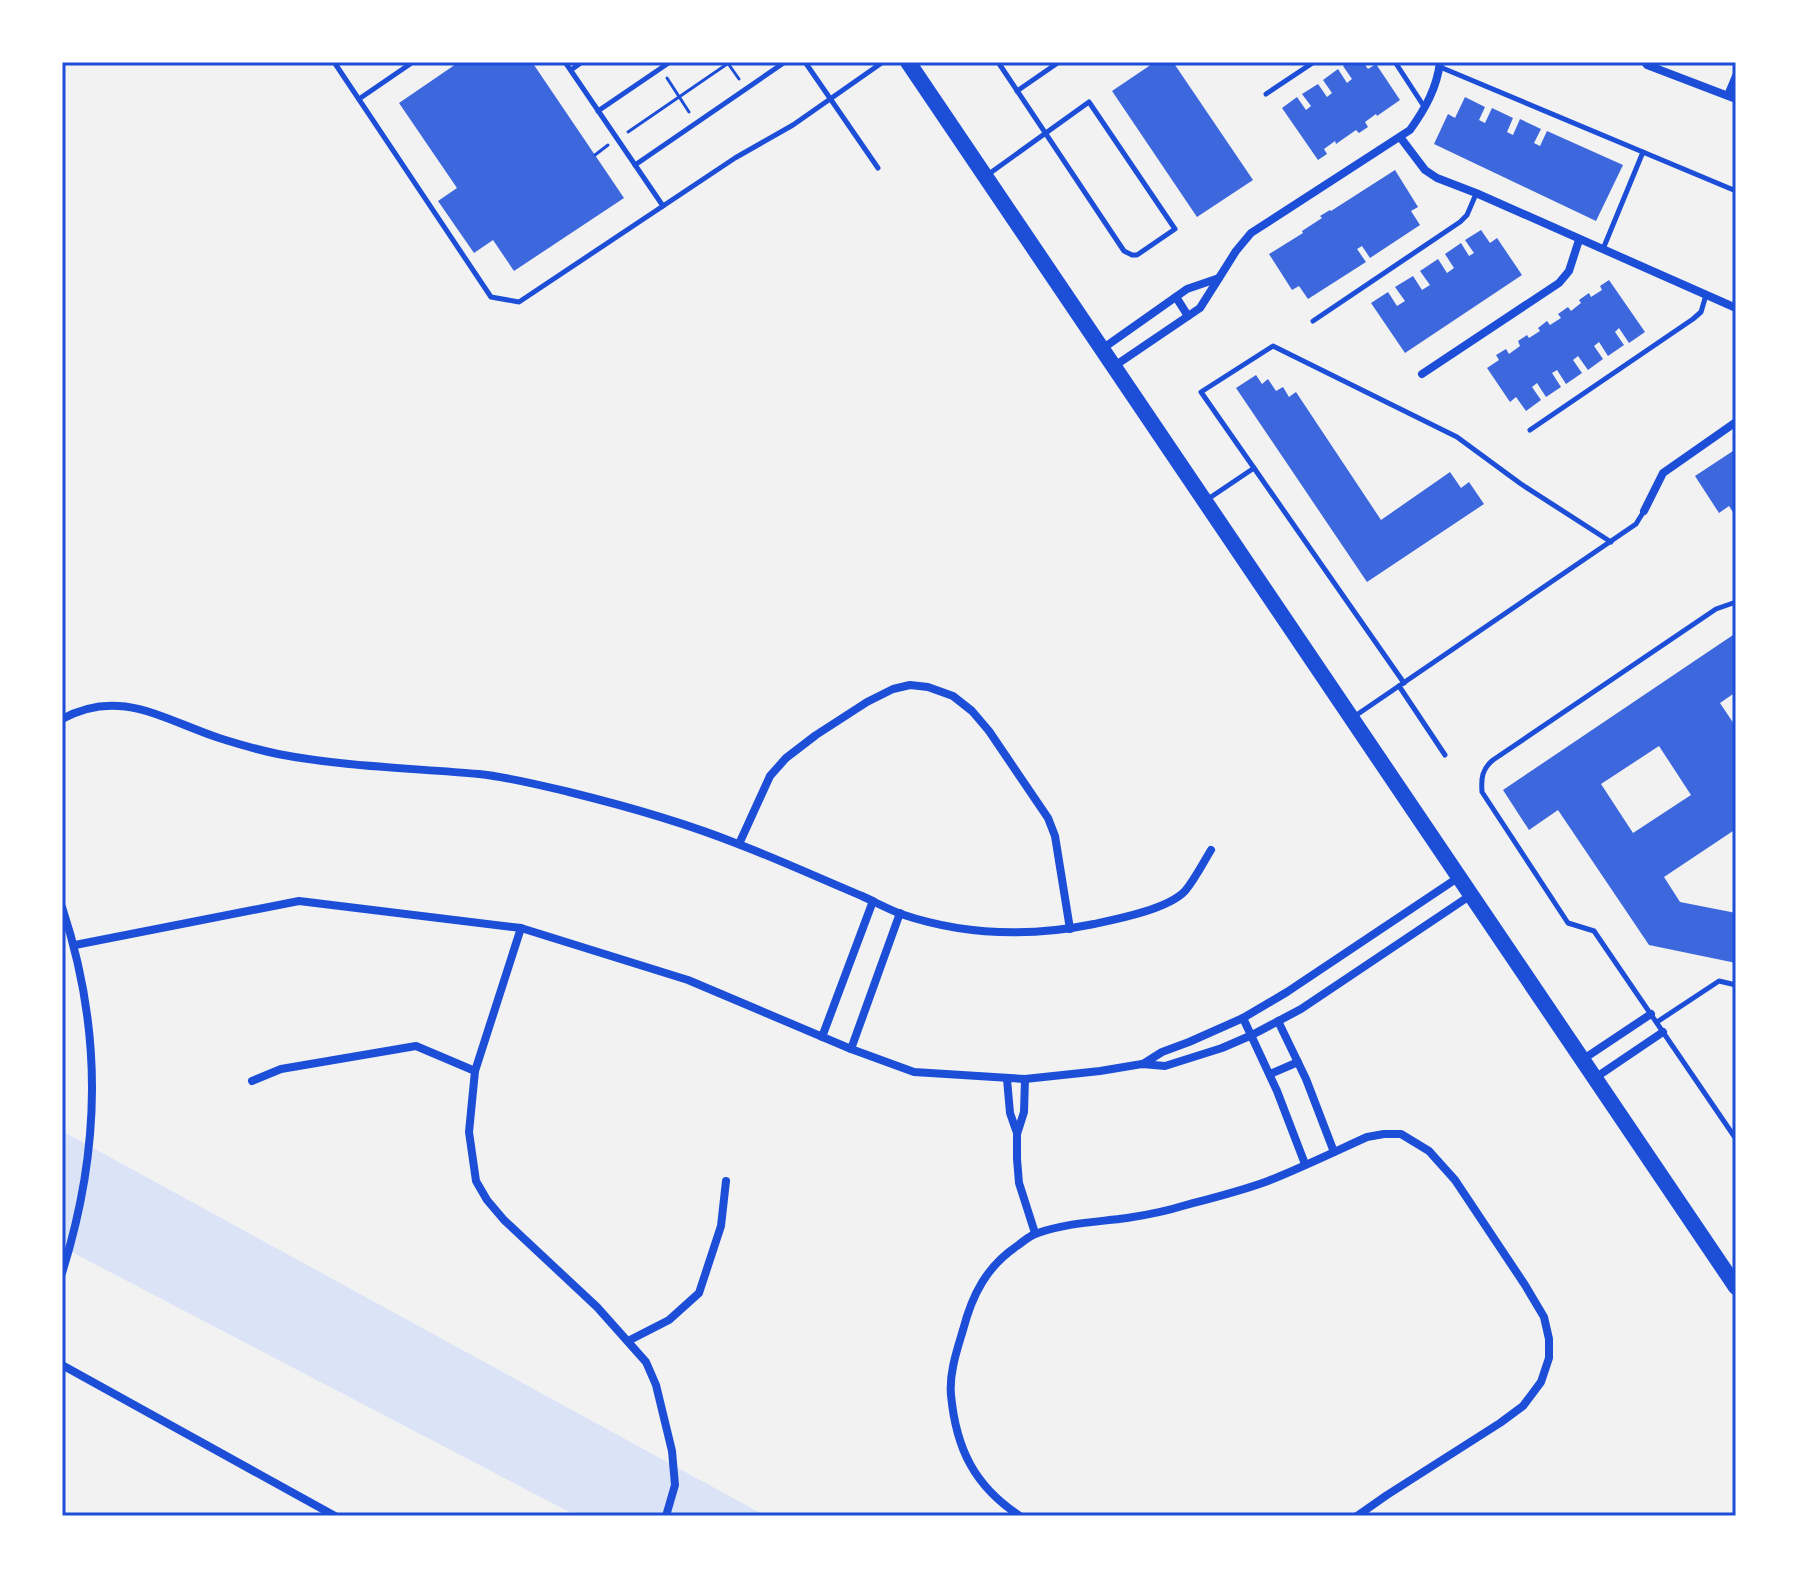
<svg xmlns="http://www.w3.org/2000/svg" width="1798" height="1578" font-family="Commissioner,sans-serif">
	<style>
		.green { fill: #dbe4f7 }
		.building { fill: #3d67dc; fill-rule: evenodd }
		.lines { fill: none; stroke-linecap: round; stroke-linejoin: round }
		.path { stroke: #1d4ed8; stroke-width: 3 }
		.service { stroke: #1d4ed8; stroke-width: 5 }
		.minor { stroke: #1d4ed8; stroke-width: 8 }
		.secondary { stroke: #1d4ed8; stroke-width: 16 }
		.neatline { fill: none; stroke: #1d4ed8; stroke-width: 3 }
	</style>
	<rect width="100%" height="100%" fill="#f2f2f2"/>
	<path class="green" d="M62,1131L766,1516H577L62,1247Z"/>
	<g class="building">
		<path d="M459,62H532L624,198L514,271L493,240L474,253L438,201L457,188L399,103Z"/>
		<path d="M1155,62H1173L1253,180L1197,217L1112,91Z"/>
		<path d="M1349,62H1363L1368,69L1376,64L1400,100L1377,116L1376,114L1365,122L1368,127L1359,133L1356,130L1336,144L1335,141L1324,149L1327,154L1318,160L1282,108L1297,97L1306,110L1311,106L1302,94L1318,84L1327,97L1332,93L1323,80L1338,69L1347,83L1352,79L1343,66Z"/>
		<path d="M1465,97L1485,107L1479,120L1485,123L1492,108L1513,118L1507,132L1513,135L1520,119L1541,129L1534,143L1540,146L1547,131L1623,165L1596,221L1434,144L1448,114L1455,118Z"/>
		<path d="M1395,170L1418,207L1411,211L1420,225L1370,258L1362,246L1357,249L1366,262L1308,299L1299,286L1292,290L1269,254L1303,233L1302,231L1322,218L1320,216L1330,210L1331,211Z"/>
		<path d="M1481,230L1490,243L1497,238L1522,275L1405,353L1371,303L1388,292L1397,306L1405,301L1395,287L1413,276L1422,290L1430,285L1420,271L1438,259L1447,273L1454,268L1445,254L1461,243L1469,256L1474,253L1465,240Z"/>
		<path d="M1609,280L1645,332L1629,343L1619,328L1615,332L1624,345L1608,356L1599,342L1594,346L1603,359L1588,370L1578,356L1573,360L1582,373L1566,384L1557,370L1552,373L1561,387L1546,397L1537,383L1532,387L1541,400L1526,411L1516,397L1510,402L1487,368L1499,360L1496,355L1506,349L1509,354L1520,346L1518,341L1527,335L1529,338L1540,331L1538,328L1547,321L1550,325L1561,318L1558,314L1568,307L1571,311L1581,303L1579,300L1589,293L1591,297L1602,290L1600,286Z"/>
		<path d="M1256,375L1262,384L1268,379L1276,391L1283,387L1289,397L1296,392L1381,520L1450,472L1461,488L1469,482L1484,504L1367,582L1236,388Z"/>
		<path d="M1736,449V517L1729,506L1719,513L1695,476Z"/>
		<path d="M1736,633V692L1720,703L1736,727V829L1664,877L1680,902L1736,913V963L1649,945L1558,810L1529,830L1503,790ZM1659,746L1691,795L1633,833L1601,784Z"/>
	</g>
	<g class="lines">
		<g class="path">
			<path d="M727,62L739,79"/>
			<path d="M667,78L689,112"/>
			<path d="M628,132L730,62"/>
			<path d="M595,155L608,145"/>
		</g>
		<g class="service">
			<path d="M334,62L491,297L519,302L735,158L793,125L883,62"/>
			<path d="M565,62L663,206"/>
			<path d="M805,62L878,168"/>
			<path d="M1395,62L1425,108"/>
			<path d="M1440,67L1736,191"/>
			<path d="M571,70L582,62"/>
			<path d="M1017,91L1059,62"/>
			<path d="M1266,94L1314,62"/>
			<path d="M359,99L413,62"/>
			<path d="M598,111L670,62"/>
			<path d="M635,165L785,62"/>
			<path d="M986,176L1089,102L1175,229L1137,255H1132L1124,251L998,62"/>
			<path d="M1603,249L1643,152"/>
			<path d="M1313,321L1460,222L1467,215L1476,194"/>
			<path d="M1530,430L1693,319L1701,312L1706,295"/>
			<path d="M1254,468L1201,392L1273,346L1457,437L1521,484L1611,542"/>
			<path d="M1208,499L1254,468L1404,683"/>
			<path d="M1736,602L1716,609L1493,760C1482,769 1481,778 1482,792L1568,923L1594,931L1736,1139"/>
			<path d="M1399,686L1445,755"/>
			<path d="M1355,716L1636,524L1644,511"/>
			<path d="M1657,1022L1719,981L1736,985"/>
		</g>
		<g class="minor">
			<path d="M1645,62L1647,65L1736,99"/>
			<path d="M1728,95L1736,76"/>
			<path d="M1400,137L1425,170L1437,178L1476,193L1736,308"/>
			<path d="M1219,278L1236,251L1251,233L1410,130C1425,109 1437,88 1440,62"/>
			<path d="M1176,297L1188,316"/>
			<path d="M1102,349L1187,289L1219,278L1200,308L1113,367"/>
			<path d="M1422,374L1559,283L1569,271L1579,240"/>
			<path d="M1644,511L1663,473L1736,422"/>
			<path d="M62,719C120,687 164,720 219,738C238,744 259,750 278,754C345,767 411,768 479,774C508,777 540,785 569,792C626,806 683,822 738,844C780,860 821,879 862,896C875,902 888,909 901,914C963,935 1030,937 1094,924C1118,919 1168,909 1185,891C1195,879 1203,863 1211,850"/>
			<path d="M739,844L770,776L786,758L816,735L867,702L893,689L910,685L928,687L953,696L972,711L989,731L1048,818L1055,836L1070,929"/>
			<path d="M62,907C103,1031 101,1149 62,1273"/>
			<path d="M521,928L475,1071L469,1132L476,1181L487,1200L504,1220L597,1307L646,1362L656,1385L672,1451L675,1485L666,1516"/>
			<path d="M75,945L299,901L521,928L688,980L851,1049L914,1072L1025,1079L1100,1071L1142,1064L1165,1066L1222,1048L1252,1035L1301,1009L1471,895"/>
			<path d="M1243,1018L1277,1091L1305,1164"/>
			<path d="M1278,1021L1306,1079L1334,1152"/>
			<path d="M822,1037L873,901"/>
			<path d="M851,1049L900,913"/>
			<path d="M1582,1060L1651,1014"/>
			<path d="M1143,1064L1162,1052L1189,1042L1243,1018L1287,992L1459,877"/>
			<path d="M1270,1074L1298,1062"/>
			<path d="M1595,1078L1663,1032"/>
			<path d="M1007,1079L1010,1113L1017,1133"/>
			<path d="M1025,1079L1024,1112L1017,1134V1159L1019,1183L1035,1233"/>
			<path d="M252,1081L281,1069L416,1046L475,1071"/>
			<path d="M628,1341L669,1320L699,1293L721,1226L726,1181"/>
			<path d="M62,1365L335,1516"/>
			<path d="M1020,1516C974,1486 956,1448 951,1395C949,1373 957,1350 963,1330C972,1295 987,1266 1017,1246C1024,1241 1030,1235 1038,1233C1066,1223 1097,1222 1127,1218C1147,1215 1167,1211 1186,1205C1213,1198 1241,1191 1268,1181C1301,1168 1334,1152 1367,1137L1384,1134H1401L1429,1151L1455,1180L1525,1285L1544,1317L1549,1339V1358L1541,1382L1523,1406L1500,1423L1387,1495L1357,1516"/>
		</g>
		<path class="secondary" d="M908,62L1736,1287"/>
	</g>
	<rect width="1798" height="1578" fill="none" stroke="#ffffff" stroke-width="128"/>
	<rect x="64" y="64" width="1670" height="1450" class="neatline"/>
</svg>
